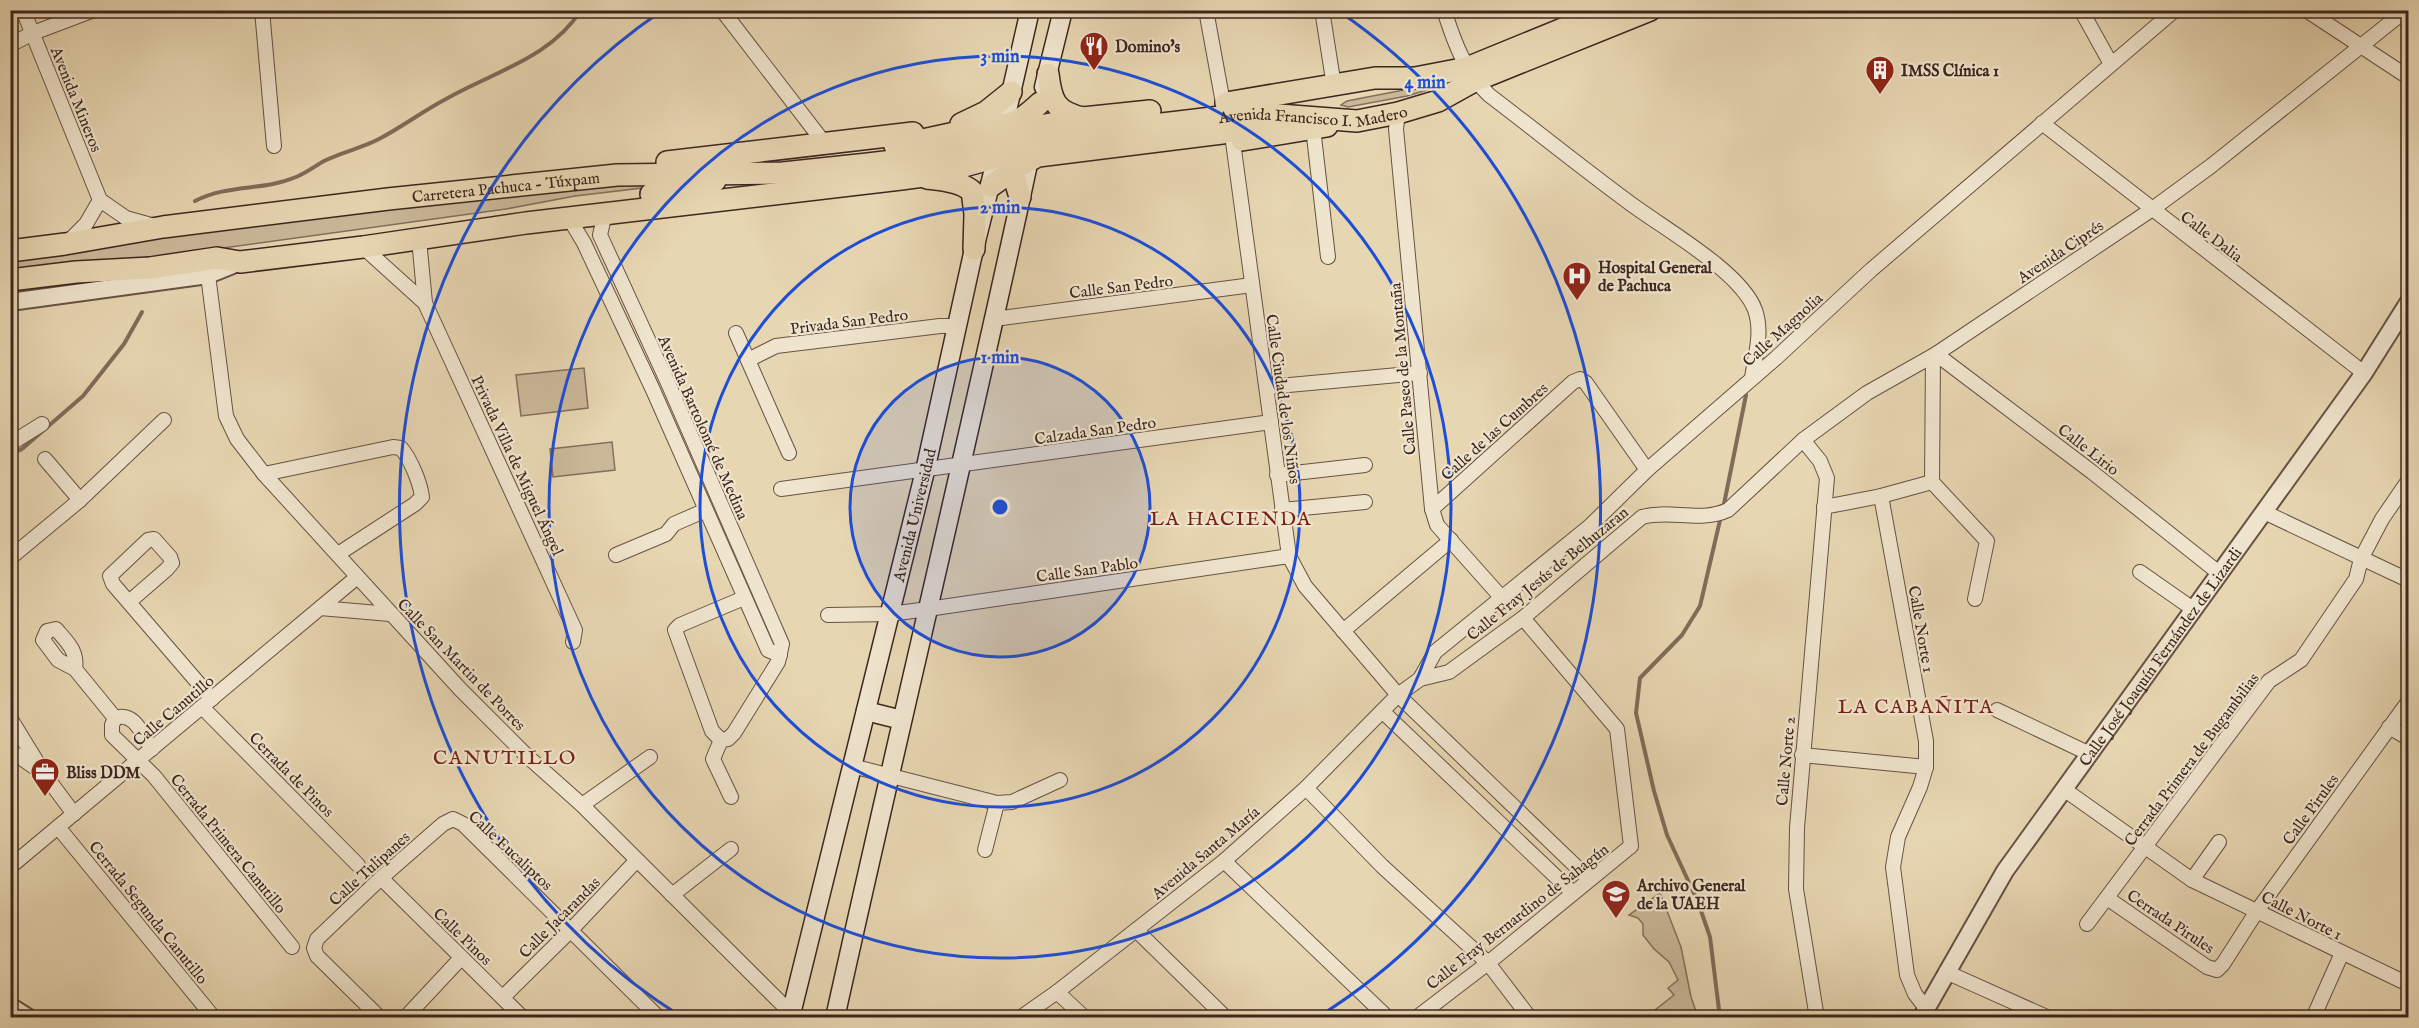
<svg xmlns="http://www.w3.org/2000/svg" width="2419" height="1028" font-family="'IM FELL English',serif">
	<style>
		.green { fill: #cab899; stroke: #836f5c; stroke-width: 1.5 }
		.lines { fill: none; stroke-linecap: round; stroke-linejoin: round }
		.stream { stroke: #806c59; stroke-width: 4 }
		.minor-casing { stroke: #675243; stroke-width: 16 }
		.tertiary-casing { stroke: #675243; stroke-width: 20 }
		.secondary-casing { stroke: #3c261e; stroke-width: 21 }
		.primary-casing { stroke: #3c261e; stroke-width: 24 }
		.minor { stroke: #efe4cd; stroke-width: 14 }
		.tertiary { stroke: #efe4cd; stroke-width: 16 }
		.secondary { stroke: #efe4cd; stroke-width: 18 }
		.primary { stroke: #e7d6b2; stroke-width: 21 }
		.ring { fill: none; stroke: #1d4ed8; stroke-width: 3 }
		.labels { text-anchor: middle; stroke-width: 4.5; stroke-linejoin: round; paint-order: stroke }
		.poi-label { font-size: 16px; font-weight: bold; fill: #3c261e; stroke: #efe4cd; text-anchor: start }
		.street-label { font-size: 16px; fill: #3c261e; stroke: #efe4cd }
		.quarter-label { font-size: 20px; letter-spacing: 1.5px; fill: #7a1f14; stroke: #efe4cd }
		.centre { fill: #1d4ed8; stroke: #efe4cd; stroke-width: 3 }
		.ring-label { font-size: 18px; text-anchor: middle; font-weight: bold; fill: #1d4ed8; stroke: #efe4cd; stroke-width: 4.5; stroke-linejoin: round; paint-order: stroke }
	</style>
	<rect width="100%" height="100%" fill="#e7d6b2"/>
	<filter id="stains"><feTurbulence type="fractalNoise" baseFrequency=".00333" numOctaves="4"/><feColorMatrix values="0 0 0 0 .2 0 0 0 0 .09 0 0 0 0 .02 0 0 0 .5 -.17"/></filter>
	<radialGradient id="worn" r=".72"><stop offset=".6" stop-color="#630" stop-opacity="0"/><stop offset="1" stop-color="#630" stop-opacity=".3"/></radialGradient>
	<g class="green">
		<path d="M1424,86H1431V89L1407,96L1348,107L1341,105L1347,101Z"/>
		<path d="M675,179L676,184L575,196L506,209L136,260L11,269L10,258L232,227L435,203Z"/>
		<path d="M584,368L588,408L521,416L516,375Z"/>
		<path d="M612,442L615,470L553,477L550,449Z"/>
		<path d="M1660,893L1681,947L1691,997L1698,1017H1646L1674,995L1668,988L1678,980L1669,962L1654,949L1643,935V924L1638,918L1629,915Z"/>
	</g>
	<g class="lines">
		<g class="stream">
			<path d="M195,201C228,184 263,191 296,177C306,173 315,166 324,161C342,152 362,148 379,139C402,127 423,111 446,99C493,72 551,58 581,10"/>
			<path d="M10,455L22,449L83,396L124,344L142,312"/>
			<path d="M1723,509L1746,395"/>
			<path d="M1720,1018L1710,937L1698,902L1667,835L1654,791L1636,713L1640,678L1682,635L1700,606L1721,516"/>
		</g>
		<g class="minor-casing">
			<g id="minor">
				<path d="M23,10L100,200L126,218L151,225"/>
				<path d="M262,10L274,146"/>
				<path d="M722,10L825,144"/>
				<path d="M1206,10L1223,103"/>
				<path d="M1322,10L1334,86"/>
				<path d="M1444,10C1454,42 1465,72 1489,95C1535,130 1581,167 1627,201C1661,227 1741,271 1755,310C1763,332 1755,356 1752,378"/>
				<path d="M2081,10L2111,64"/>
				<path d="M2306,10L2408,77"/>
				<path d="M10,45L33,33L94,10"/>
				<path d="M1398,113L1396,129L1432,509L1437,525L1501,597"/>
				<path d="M2042,123L2364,373"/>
				<path d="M1313,128L1328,257"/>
				<path d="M1233,142L1289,556L1305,586L1398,695L1589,879"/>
				<path d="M605,213L600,235L668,383L782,644L778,662L734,733L728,739L721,740"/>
				<path d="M569,218L584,243L653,390L768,650L780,655"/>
				<path d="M419,239L425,303L575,630L573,642"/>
				<path d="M67,243L86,224L100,200"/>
				<path d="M363,247L425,303"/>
				<path d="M208,275L226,416L237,439L264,474L460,689L527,756L582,805L796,1018"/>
				<path d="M994,319L1252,285"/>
				<path d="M736,333L789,453"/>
				<path d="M1936,354L2092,472L2219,573"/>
				<path d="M748,360L776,346L940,326H958"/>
				<path d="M1267,387L1420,373"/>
				<path d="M1803,440L1820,461L1827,478L1797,828L1796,889L1817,1018"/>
				<path d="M10,444L42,424"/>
				<path d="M45,459L80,500"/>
				<path d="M264,474L393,447L401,448C411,460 420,482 422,497L415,504L338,554"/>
				<path d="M1277,475L1365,465"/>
				<path d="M1932,482L1987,541L1975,599"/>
				<path d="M1932,482L1933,356"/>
				<path d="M781,489L1271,422"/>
				<path d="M1881,496L1926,741V767L1920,787L1898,837L1893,867L1907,975L1915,994L1926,1008"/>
				<path d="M1824,507L1881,496L1932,482"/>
				<path d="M1432,509L1573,382L1580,379L1586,383L1647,470"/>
				<path d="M1282,510L1365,502"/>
				<path d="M2264,512L2408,580"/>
				<path d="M616,555L666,534L674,524L706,510"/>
				<path d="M10,558L80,500L164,420"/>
				<path d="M2140,572L2193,609"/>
				<path d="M129,602L167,569L172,563L170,557L154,539L148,540L110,576L113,584L212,699"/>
				<path d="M320,608L390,614"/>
				<path d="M828,615L890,614L928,609L1289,556"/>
				<path d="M1343,631L1451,540"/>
				<path d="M75,669C78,651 67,642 56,629L47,631L43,640L58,660L75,669L115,718"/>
				<path d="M1420,679L1435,652L1590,526L1647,470L1776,358L1871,270L2175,10"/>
				<path d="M202,707L358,865"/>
				<path d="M1997,710L2090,754"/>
				<path d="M1382,711L1573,893"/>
				<path d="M10,718L45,775L74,814"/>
				<path d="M115,718L112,725V735L154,776L292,947"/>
				<path d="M115,718C135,711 142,735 152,749"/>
				<path d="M2389,727L2408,738"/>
				<path d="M721,740L712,731L675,630L680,625L744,598"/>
				<path d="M721,740L713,759L731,797"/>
				<path d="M10,750L41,772"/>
				<path d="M1802,755L1926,767"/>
				<path d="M852,766L997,803L1012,802L1060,780"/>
				<path d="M1306,788L1382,866L1488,963L1530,1018"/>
				<path d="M2065,790L2192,880L2408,984"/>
				<path d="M582,805L650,757"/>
				<path d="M58,827L214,1018"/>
				<path d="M985,850L997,803"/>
				<path d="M1224,861L1388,1018"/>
				<path d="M10,867L356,578"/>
				<path d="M381,878L523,1018"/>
				<path d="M2192,880L2219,842"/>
				<path d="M672,895L731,849"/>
				<path d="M2107,898L2207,967L2217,970L2223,964L2257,911L2408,702"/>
				<path d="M2087,924L2269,681L2301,660L2356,579L2361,559L2382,519L2408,481"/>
				<path d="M1136,930L1226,1018"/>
				<path d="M1946,972L2049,1018"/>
				<path d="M1057,992L1085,1018"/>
				<path d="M503,997L571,930L637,860"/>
				<path d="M380,1018L317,956L314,948L317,939L381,878L443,824L453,819L463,824L659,1018"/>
				<path d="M405,1018L461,958"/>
				<path d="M1020,1018L1057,992L1224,861L1306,788L1398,695L1420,679L1449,672L1523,618L1642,517C1670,509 1700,523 1728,510L1803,440L1867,393L1936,354L2151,210L2211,166L2406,10"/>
				<path d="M1416,1018L1488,963L1631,846L1617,729L1523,618"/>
				<path d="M2313,1018L2342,953"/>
			</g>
		</g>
		<g class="tertiary-casing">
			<g id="tertiary">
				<path d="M10,302L208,275L240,262"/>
				<path d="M10,1006L29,1018"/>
				<path id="s1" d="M1921,1018L2005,871L2364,373L2408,303"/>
			</g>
		</g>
		<g class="secondary-casing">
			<g id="secondary">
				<path d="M1044,87L1063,10"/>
				<path d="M1001,137L1030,10"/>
				<path d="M866,711L902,720"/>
				<path id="s2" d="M790,1018L925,471L974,249L993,173"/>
				<path d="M835,1018C899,728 969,440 1031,150"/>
			</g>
		</g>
		<g class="primary-casing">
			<g id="primary">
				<path d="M1048,74C1051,100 1055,112 1083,118"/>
				<path d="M1226,103L1375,78H1415L1467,68L1609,10"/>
				<path d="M961,124L986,112L1011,92"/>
				<path d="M1242,140L1327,126"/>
				<path d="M895,146L996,124C1014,127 1027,115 1040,103"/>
				<path d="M1009,160L1020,197"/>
				<path d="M667,162L913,133"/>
				<path d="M927,178C943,180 959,181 972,191L975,214L974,249"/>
				<path d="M991,186L1020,165L1038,156L1222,133L1265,122"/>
				<path d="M651,194L680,190L715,181"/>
				<path id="s3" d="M10,251L65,244L163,227L388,199L617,175L783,173L868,164L901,160L1001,140L1035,131L1045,125L1083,118L1150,111"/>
				<path id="s4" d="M10,280L76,272L150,268L217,258L240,262L363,247L526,223L901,179L931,175L997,157L1045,138L1254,113L1357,121L1398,113L1438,101L1474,81L1650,10"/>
			</g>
		</g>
		<use href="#minor" class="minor"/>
		<use href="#tertiary" class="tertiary"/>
		<use href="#secondary" class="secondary"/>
		<use href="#primary" class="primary"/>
	</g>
	<circle cx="1000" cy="507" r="150" fill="#1d4ed8" fill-opacity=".12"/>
	<g class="ring">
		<circle cx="1000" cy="507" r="150"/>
		<circle cx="1000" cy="507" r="300"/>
		<circle cx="1000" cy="507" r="451"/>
		<path d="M682 1017A601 601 0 0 1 660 12M1340 12A601 601 0 0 1 1318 1017"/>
	</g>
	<defs>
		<g id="restaurant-pin" transform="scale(1.5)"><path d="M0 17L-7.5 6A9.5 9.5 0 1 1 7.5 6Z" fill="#8f2418" stroke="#efe4cd"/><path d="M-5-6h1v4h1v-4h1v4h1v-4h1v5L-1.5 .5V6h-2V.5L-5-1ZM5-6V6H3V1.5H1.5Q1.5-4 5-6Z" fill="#fff"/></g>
		<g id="building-pin" transform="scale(1.5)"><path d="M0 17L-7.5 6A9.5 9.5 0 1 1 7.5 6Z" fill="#8f2418" stroke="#efe4cd"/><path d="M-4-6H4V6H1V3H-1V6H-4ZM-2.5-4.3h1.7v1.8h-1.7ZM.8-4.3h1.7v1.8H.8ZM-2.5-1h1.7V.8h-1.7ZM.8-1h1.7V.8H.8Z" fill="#fff"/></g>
		<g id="hospital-pin" transform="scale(1.5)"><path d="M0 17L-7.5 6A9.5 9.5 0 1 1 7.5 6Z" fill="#8f2418" stroke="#efe4cd"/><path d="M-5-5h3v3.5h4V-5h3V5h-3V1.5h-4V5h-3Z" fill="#fff"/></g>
		<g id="office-pin" transform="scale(1.5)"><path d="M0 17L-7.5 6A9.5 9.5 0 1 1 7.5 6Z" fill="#8f2418" stroke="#efe4cd"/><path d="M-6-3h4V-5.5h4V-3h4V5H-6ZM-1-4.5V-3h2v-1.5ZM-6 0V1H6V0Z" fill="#fff"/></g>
		<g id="university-pin" transform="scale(1.5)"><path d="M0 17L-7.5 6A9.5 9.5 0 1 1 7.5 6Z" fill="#8f2418" stroke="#efe4cd"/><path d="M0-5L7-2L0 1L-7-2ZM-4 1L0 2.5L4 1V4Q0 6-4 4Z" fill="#fff"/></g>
	</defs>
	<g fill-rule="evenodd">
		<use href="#restaurant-pin" x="1094" y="46"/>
		<use href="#building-pin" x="1880" y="70"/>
		<use href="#hospital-pin" x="1577" y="276"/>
		<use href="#office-pin" x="45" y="772"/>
		<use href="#university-pin" x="1616" y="894"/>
	</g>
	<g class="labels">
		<g class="poi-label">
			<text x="1115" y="52">Domino's</text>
			<text x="1901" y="76">IMSS Clínica 1</text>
			<text x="1598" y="273">Hospital General<tspan x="1598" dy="18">de Pachuca</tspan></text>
			<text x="66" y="778">Bliss DDM</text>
			<text x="1637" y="891">Archivo General<tspan x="1637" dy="18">de la UAEH</tspan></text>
		</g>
		<g class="street-label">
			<text transform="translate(77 99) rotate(68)" y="6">Avenida Mineros</text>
			<text dy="6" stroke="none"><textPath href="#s4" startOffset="1318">Avenida Francisco I. Madero</textPath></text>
			<text dy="6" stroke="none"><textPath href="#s3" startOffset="500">Carretera Pachuca - Túxpam</textPath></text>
			<text transform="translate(2212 236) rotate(37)" y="6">Calle Dalia</text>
			<text transform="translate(2060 251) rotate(-34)" y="6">Avenida Ciprés</text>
			<text transform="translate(1121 286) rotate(-7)" y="6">Calle San Pedro</text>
			<text transform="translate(849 321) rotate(-7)" y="6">Privada San Pedro</text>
			<text transform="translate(1782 329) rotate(-42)" y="6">Calle Magnolia</text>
			<text transform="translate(1402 369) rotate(-95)" y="6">Calle Paseo de la Montaña</text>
			<text transform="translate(1284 399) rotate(82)" y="6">Calle Ciudad de los Niños</text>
			<text transform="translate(704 427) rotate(66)" y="6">Avenida Bartolomé de Medina</text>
			<text transform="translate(1095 430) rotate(-8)" y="6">Calzada San Pedro</text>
			<text transform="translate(1494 431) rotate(-42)" y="6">Calle de las Cumbres</text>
			<text transform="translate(2089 449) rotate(38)" y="6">Calle Lirio</text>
			<text transform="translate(518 465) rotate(65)" y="6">Privada Villa de Miguel Ángel</text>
			<text dy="6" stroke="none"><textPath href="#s2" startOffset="518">Avenida Universidad</textPath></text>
			<text transform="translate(1087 569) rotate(-8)" y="6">Calle San Pablo</text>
			<text transform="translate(1547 573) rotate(-39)" y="6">Calle Fray Jesús de Belhuzaran</text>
			<text transform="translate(1922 629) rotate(80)" y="6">Calle Norte 1</text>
			<text dy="6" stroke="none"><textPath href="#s1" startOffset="434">Calle José Joaquín Fernández de Lizardi</textPath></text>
			<text transform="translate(462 664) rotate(46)" y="6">Calle San Martin de Porres</text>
			<text transform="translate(173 710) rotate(-40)" y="6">Calle Canutillo</text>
			<text transform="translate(2191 759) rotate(-53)" y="6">Cerrada Primera de Bugambilias</text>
			<text transform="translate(1785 761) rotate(-85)" y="6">Calle Norte 2</text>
			<text transform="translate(292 774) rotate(45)" y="6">Cerrada de Pinos</text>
			<text transform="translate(2310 809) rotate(-54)" y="6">Calle Pirules</text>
			<text transform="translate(229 843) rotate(51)" y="6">Cerrada Primera Canutillo</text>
			<text transform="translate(511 850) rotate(43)" y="6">Calle Eucaliptos</text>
			<text transform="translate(1205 852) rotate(-40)" y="6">Avenida Santa María</text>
			<text transform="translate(369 868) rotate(-42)" y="6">Calle Tulipanes</text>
			<text transform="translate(149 912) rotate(51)" y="6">Cerrada Segunda Canutillo</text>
			<text transform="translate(2302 915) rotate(27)" y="6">Calle Norte 1</text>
			<text transform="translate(1517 916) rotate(-38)" y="6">Calle Fray Bernardino de Sahagún</text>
			<text transform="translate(559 917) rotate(-45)" y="6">Calle Jacarandas</text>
			<text transform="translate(2171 921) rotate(34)" y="6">Cerrada Pirules</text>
			<text transform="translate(463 936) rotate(44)" y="6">Calle Pinos</text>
		</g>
		<g class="quarter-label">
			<text x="1231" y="525">LA HACIENDA</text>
			<text x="1916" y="713">LA CABAÑITA</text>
			<text x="505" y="764">CANUTILLO</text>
		</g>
	</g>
	<circle cx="1000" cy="507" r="9" class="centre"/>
	<g class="ring-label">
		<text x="1000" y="62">3 min</text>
		<text x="1425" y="88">4 min</text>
		<text x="1000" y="213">2 min</text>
		<text x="1000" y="363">1 min</text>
	</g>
	<rect width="2419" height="1028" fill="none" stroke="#e7d6b2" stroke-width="36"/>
	<rect x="12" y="12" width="2395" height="1004" fill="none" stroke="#3c261e" stroke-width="3"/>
	<rect x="18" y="18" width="2383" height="992" fill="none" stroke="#3c261e" stroke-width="1.5"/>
	<rect width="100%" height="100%" filter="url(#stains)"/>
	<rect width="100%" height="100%" fill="url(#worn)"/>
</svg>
